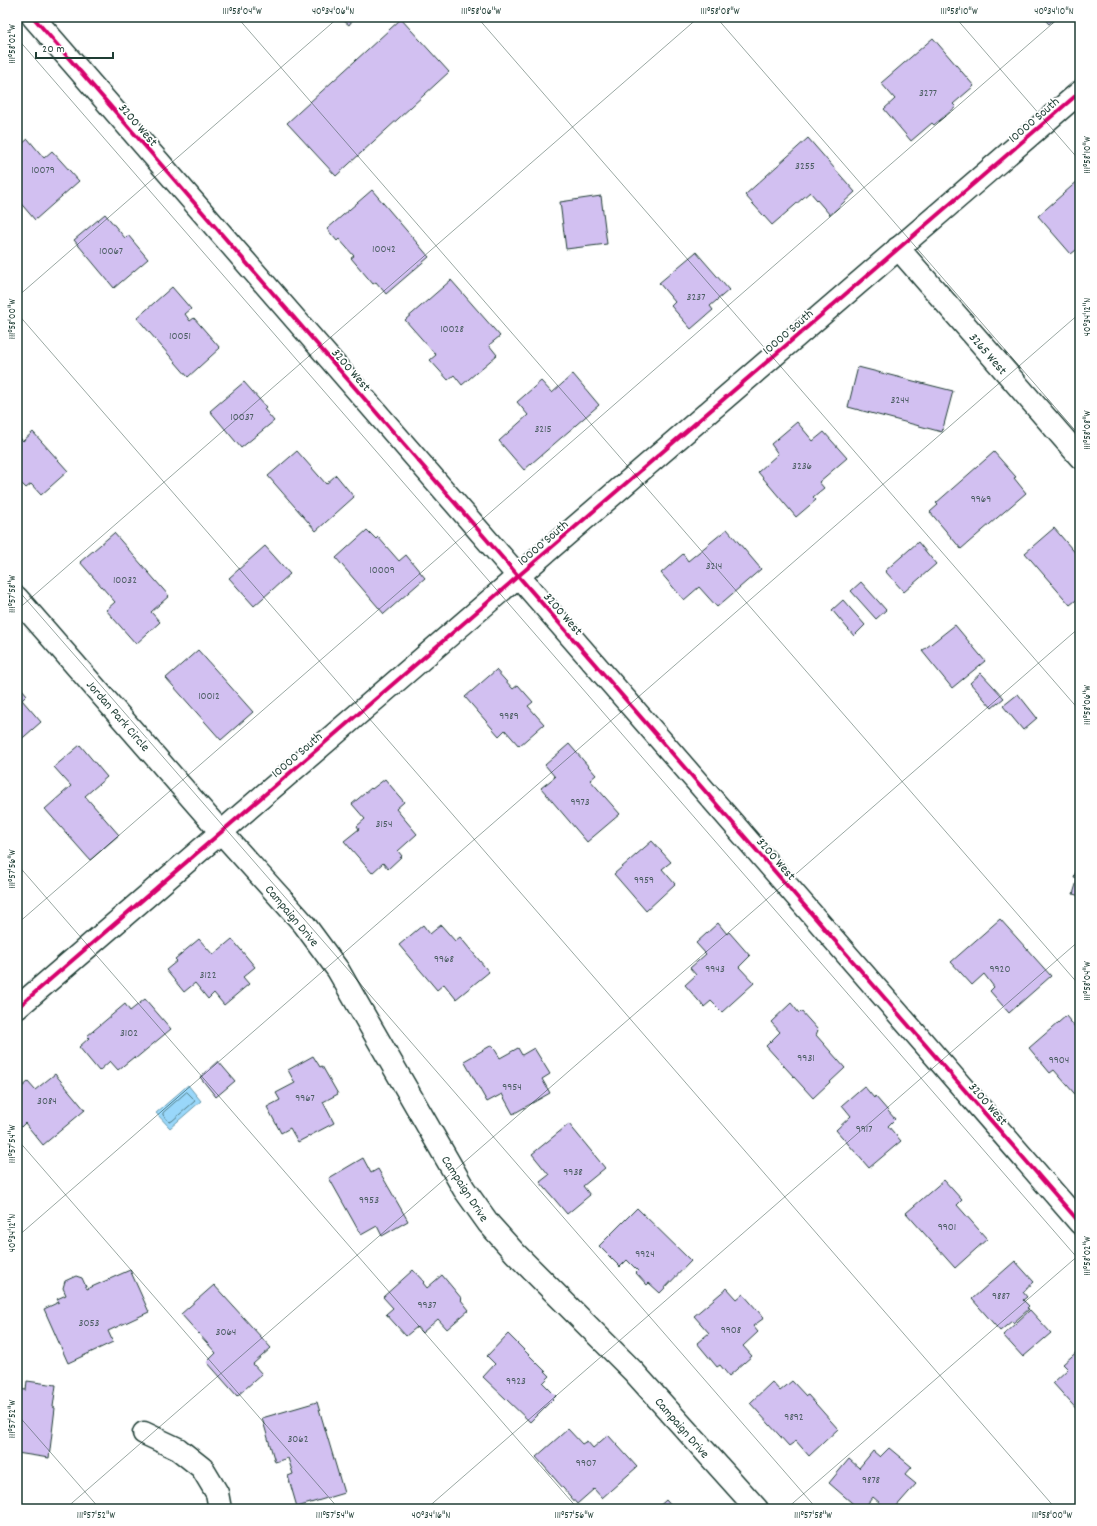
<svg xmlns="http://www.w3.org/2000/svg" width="1097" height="1526" font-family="Dekko,sans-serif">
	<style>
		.water { fill: #99d7fa; stroke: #6899ab }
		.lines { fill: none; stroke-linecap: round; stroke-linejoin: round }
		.shore { stroke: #507b83; stroke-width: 1 }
		.building { fill: #d2c0f1; stroke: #1f3d34 }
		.street-casing { stroke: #1f3d34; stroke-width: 25 }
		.secondary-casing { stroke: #1f3d34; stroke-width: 25 }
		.street { stroke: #fff; stroke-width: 22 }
		.secondary { stroke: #fff; stroke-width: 22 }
		.cycleway-casing { stroke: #fff; stroke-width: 6 }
		.cycleway { stroke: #d6006c; stroke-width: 4 }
		.ticks { fill: none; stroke: #1f3d34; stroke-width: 1; stroke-opacity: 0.45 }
		.labels { text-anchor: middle; stroke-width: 3.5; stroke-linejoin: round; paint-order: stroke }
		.number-label { font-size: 11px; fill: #4c5e63 }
		.street-label { font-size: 13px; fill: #1f3d34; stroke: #fff }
		.neatline { fill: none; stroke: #1f3d34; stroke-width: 1.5 }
		.ticks-label { font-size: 10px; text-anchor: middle; fill: #1f3d34 }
	</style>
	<rect width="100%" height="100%" fill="#fff"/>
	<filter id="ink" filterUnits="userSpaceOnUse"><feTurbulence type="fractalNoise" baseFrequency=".025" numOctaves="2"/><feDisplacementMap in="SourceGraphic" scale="8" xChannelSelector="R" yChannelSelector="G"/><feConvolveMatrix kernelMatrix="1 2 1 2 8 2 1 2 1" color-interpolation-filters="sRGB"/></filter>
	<g filter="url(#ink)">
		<path class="water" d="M188,1085L201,1101L170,1128L156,1113Z"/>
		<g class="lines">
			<path class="shore" d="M187,1092L194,1099L195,1101L172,1121L169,1122L163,1115V1113Z"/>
		</g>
		<g class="building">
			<path d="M339,17H355L349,25Z"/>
			<path d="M1042,17H1057L1049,24Z"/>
			<path d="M401,19L449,72L336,176L287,123Z"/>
			<path d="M933,38L974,86L953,104L956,107L934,125L932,123L911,141L884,109L895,99L881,83Z"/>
			<path d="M808,138L855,192L830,215L810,192L772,225L745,195Z"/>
			<path d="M28,139L44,158L52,151L79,181L35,220L17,199V148Z"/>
			<path d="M1080,179V247L1071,254L1038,216Z"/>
			<path d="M372,190L429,257L386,294L376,282L373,284L351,258L354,256L339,239L337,241L327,229Z"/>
			<path d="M601,196L607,244L566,249L560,202Z"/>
			<path d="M105,214L125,238L128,235L148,259L114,288L74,240Z"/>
			<path d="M696,252L729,290L710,306L713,310L691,329L671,306L675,302L659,283Z"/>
			<path d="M451,280L500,336L489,345L497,355L462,385L454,375L448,380L430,360L436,355L405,320Z"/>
			<path d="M172,287L191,309L185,314L190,321L194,318L220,348L188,377L137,318Z"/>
			<path d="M858,367L953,391L942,432L848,407Z"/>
			<path d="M573,374L599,405L524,470L499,441L528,415L517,402L541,381L552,393Z"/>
			<path d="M244,382L266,407L264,409L274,421L241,448L210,411Z"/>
			<path d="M797,422L813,441L824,432L847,458L819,482L824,488L813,497L816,500L796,517L758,472L778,454L771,444Z"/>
			<path d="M33,432L68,471L41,495L31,484L26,488L19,481L17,483V435L23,441Z"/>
			<path d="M297,451L326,484L336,475L354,497L316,531L268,476Z"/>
			<path d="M994,452L1016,477L1014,478L1026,493L961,549L930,512L938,505L936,503Z"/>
			<path d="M1054,528L1078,556L1080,555V597L1070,605L1025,553Z"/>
			<path d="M727,529L761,569L717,607L699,587L684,600L661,573L683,554L688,561Z"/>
			<path d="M367,530L376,539L378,537L399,561L406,555L425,578L384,614L336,558Z"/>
			<path d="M114,533L169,596L151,612L160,622L136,644L106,610L115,602L80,562Z"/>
			<path d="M918,542L936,564L904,592L885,571Z"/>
			<path d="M265,546L290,574L254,606L229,578Z"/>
			<path d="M861,582L886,610L876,619L851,591Z"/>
			<path d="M843,600L865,625L854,636L832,610Z"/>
			<path d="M955,625L985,661L952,688L922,651Z"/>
			<path d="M198,650L253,712L221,740L166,678Z"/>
			<path d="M496,670L513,689L518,685L533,702L528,706L544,724L519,746L505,730L499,736L465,697Z"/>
			<path d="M981,673L1004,698L992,708L970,683Z"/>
			<path d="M17,683L27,695L22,700L41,722L17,743Z"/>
			<path d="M1018,694L1037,718L1023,730L1003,706Z"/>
			<path d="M569,744L596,775L590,780L620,814L587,842L541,788L555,777L545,765Z"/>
			<path d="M80,745L107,777L85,796L119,835L90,860L45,809L71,786L54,767Z"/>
			<path d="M385,779L404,802L396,809L417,834L398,851L402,856L388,869L383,863L372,873L344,841L359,829L357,826L365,819L352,804L371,788L372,789Z"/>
			<path d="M652,841L671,862L662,869L675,884L646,911L614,874Z"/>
			<path d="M1080,859V896L1073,894L1078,878L1074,877Z"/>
			<path d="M1000,919L1051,976L1009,1013L990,991L994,987L984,974L972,985L951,962Z"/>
			<path d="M718,923L727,934L729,932L750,956L739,967L754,983L722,1012L711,1001L704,1007L685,985L696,975L690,968L706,954L696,943Z"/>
			<path d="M423,925L430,934L441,925L455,941L460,937L489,972L456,999L444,984L437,990L399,945Z"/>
			<path d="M199,939L213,955L232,939L255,967L243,977L249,984L224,1005L214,993L208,999L195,983L184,992L166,970L177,961L175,959Z"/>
			<path d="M145,999L171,1029L135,1059L134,1057L118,1070L110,1061L99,1071L79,1047L89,1038L87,1036L125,1004L130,1011Z"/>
			<path d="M791,1003L799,1013L801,1011L818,1030L816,1035L845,1068L813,1098L766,1046L780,1032L771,1022Z"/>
			<path d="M1066,1016L1080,1033V1100L1054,1070L1050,1073L1029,1048Z"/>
			<path d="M492,1045L500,1058L518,1048L522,1055L534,1048L550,1074L542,1079L550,1093L513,1114L502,1094L487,1102L464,1061Z"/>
			<path d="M313,1056L320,1067L322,1066L338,1094L323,1102L334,1123L298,1142L290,1128L281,1133L267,1107L280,1100L276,1093L295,1083L288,1070Z"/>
			<path d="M218,1061L235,1081L216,1097L200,1077Z"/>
			<path d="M55,1074L85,1110L43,1145L25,1123L17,1131V1091L28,1082L35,1090Z"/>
			<path d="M864,1086L874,1098L875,1096L895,1119L888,1126L901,1141L869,1168L836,1130L851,1116L842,1105Z"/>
			<path d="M569,1124L605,1168L583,1186L590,1195L567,1214L540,1182L549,1175L532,1154Z"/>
			<path d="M363,1158L371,1173L378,1169L408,1221L382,1236L377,1226L361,1235L329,1178Z"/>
			<path d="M944,1180L962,1200L957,1205L987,1239L955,1268L906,1213Z"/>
			<path d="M637,1208L691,1261L660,1293L649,1283L647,1285L636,1273L638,1271L627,1260L620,1267L599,1246Z"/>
			<path d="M1015,1261L1034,1282L1023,1292L1027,1297L1023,1300L1029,1306L1027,1308L1029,1309L1013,1323L1012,1321L1000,1331L972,1299Z"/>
			<path d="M130,1270L149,1312L108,1331L113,1342L68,1363L44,1309L59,1302L57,1299L66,1295L63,1288L65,1281L76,1276L82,1278L87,1289Z"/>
			<path d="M413,1270L424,1282L423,1283L427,1288L442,1275L462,1299L461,1300L469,1310L447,1329L438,1319L422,1333L417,1327L406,1336L386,1314L393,1308L383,1297Z"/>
			<path d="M214,1285L271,1348L253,1364L262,1374L237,1396L207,1362L216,1353L181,1314Z"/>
			<path d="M727,1288L737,1299L743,1294L764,1318L753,1326L758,1332L743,1346L752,1356L729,1376L720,1365L717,1367L697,1343L709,1333L694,1316Z"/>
			<path d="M1030,1310L1051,1333L1023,1357L1003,1335Z"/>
			<path d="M508,1334L550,1376L543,1383L556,1396L530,1422L483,1377L495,1364L487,1356Z"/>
			<path d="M1080,1349V1413L1053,1383L1068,1369L1063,1364Z"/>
			<path d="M27,1381L56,1385L53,1407L55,1408L49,1458L17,1453V1389L26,1390Z"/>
			<path d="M792,1381L806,1396L808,1395L838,1429L809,1456L796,1441L789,1446L750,1403L772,1382L780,1391Z"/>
			<path d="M317,1402L344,1493L297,1507L288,1476L293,1474L288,1458L275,1462L262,1418Z"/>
			<path d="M568,1429L582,1444L587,1441L593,1448L608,1435L637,1467L602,1498L594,1489L577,1504L536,1457Z"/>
			<path d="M889,1448L912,1467L905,1475L916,1484L894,1509H887L873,1497L863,1509H859L829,1483L849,1459L859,1468L873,1451L880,1457Z"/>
			<path d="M666,1500L674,1509H656Z"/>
		</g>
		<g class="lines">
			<g class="street-casing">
				<g id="street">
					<path d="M898,248L1080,457"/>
					<path d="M17,598L221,832L304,924L338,970L464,1189L489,1224L515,1253L633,1371L757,1509"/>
					<path d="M17,1008L1080,92"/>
					<path d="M144,1433L178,1449L202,1468L217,1493L220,1509"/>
				</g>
			</g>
			<g class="secondary-casing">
				<path id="secondary" d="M33,17L1080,1223"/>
			</g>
			<use href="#street" class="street"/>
			<use href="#secondary" class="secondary"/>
			<g class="cycleway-casing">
				<g id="cycleway">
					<path d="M33,17L1080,1223"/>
					<path d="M17,1008L1080,92"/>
				</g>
			</g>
			<use href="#cycleway" class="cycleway"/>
		</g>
	</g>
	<path class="ticks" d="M237,17L1080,986M477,17L1080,711M716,17L1080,436M955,17L1080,161M17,38L1080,1261M17,297L339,17M17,313L1056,1509M17,589L817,1509M17,610L699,17M17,864L578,1509M17,924L1060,17M17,1139L339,1509M17,1237L1080,313M17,1414L100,1509M65,1509L1080,627M426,1509L1080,940M786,1509L1080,1254"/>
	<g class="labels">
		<g class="number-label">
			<text x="928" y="96">3277</text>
			<text x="805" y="169">3255</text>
			<text x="43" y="173">10079</text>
			<text x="384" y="252">10042</text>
			<text x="111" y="254">10067</text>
			<text x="696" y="300">3237</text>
			<text x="452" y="332">10028</text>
			<text x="180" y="339">10051</text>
			<text x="900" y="403">3244</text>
			<text x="242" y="420">10037</text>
			<text x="543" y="432">3215</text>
			<text x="802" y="469">3236</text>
			<text x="981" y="502">9969</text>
			<text x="714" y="569">3214</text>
			<text x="382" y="573">10009</text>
			<text x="125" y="583">10032</text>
			<text x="209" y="699">10012</text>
			<text x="509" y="719">9989</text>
			<text x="580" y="805">9973</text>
			<text x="384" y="827">3154</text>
			<text x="644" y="883">9959</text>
			<text x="444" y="962">9968</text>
			<text x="715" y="972">9943</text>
			<text x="1000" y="972">9920</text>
			<text x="208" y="978">3122</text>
			<text x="129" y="1036">3102</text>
			<text x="806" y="1061">9931</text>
			<text x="1059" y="1063">9904</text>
			<text x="512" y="1090">9954</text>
			<text x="305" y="1101">9967</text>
			<text x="47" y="1104">3084</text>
			<text x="864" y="1132">9917</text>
			<text x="573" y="1175">9938</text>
			<text x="369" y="1203">9953</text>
			<text x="947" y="1230">9901</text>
			<text x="645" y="1257">9924</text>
			<text x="1001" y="1299">9887</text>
			<text x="427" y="1308">9937</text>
			<text x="89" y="1326">3053</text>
			<text x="731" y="1333">9908</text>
			<text x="226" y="1335">3064</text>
			<text x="516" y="1384">9923</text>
			<text x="794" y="1420">9892</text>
			<text x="298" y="1442">3062</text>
			<text x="586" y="1466">9907</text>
			<text x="871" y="1483">9878</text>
		</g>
		<g class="street-label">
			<text transform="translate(1033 119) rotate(-41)" y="5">10000 South</text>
			<text transform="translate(139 124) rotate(49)" y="5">3200 West</text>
			<text transform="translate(787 331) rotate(-41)" y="5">10000 South</text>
			<text transform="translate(989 353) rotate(49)" y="5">3265 West</text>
			<text transform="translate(352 369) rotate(49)" y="5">3200 West</text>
			<text transform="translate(542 542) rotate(-41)" y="5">10000 South</text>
			<text transform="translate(564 613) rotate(49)" y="5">3200 West</text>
			<text transform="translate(119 715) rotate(49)" y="5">Jordan Park Circle</text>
			<text transform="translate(296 754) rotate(-41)" y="5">10000 South</text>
			<text transform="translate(777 858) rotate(49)" y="5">3200 West</text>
			<text transform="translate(293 915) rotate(50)" y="5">Campaign Drive</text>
			<text transform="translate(989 1103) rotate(49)" y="5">3200 West</text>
			<text transform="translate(466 1188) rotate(57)" y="5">Campaign Drive</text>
			<text transform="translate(683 1427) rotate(49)" y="5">Campaign Drive</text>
		</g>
	</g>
	<rect width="1097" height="1526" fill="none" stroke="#fff" stroke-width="44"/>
	<path d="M36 52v6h77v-6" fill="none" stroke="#1f3d34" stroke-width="2"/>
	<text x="42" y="52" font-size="12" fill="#1f3d34" stroke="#ffffff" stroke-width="3" paint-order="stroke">20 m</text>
	<rect x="22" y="22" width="1053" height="1482" class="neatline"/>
	<g class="ticks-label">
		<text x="242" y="14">111°58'04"W</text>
		<text x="333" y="14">40°34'06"N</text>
		<text x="481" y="14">111°58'06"W</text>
		<text x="720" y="14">111°58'08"W</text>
		<text x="959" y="14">111°58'10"W</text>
		<text x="1054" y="14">40°34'10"N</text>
		<text transform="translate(11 44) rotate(-90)" y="4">111°58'02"W</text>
		<text transform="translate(1086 155) rotate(-90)" y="4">111°58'10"W</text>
		<text transform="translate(1086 317) rotate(-90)" y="4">40°34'12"N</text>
		<text transform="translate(11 319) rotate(-90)" y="4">111°58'00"W</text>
		<text transform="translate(1086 430) rotate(-90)" y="4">111°58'08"W</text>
		<text transform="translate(11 594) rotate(-90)" y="4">111°57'58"W</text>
		<text transform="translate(1086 705) rotate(-90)" y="4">111°58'06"W</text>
		<text transform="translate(11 869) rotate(-90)" y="4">111°57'56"W</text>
		<text transform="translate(1086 981) rotate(-90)" y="4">111°58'04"W</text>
		<text transform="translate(11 1144) rotate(-90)" y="4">111°57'54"W</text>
		<text transform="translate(11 1233) rotate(-90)" y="4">40°34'12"N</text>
		<text transform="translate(1086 1256) rotate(-90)" y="4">111°58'02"W</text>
		<text transform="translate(11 1419) rotate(-90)" y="4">111°57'52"W</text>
		<text x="96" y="1518">111°57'52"W</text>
		<text x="335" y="1518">111°57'54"W</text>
		<text x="431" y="1518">40°34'16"N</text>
		<text x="574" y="1518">111°57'56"W</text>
		<text x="813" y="1518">111°57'58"W</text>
		<text x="1052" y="1518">111°58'00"W</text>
	</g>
</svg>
